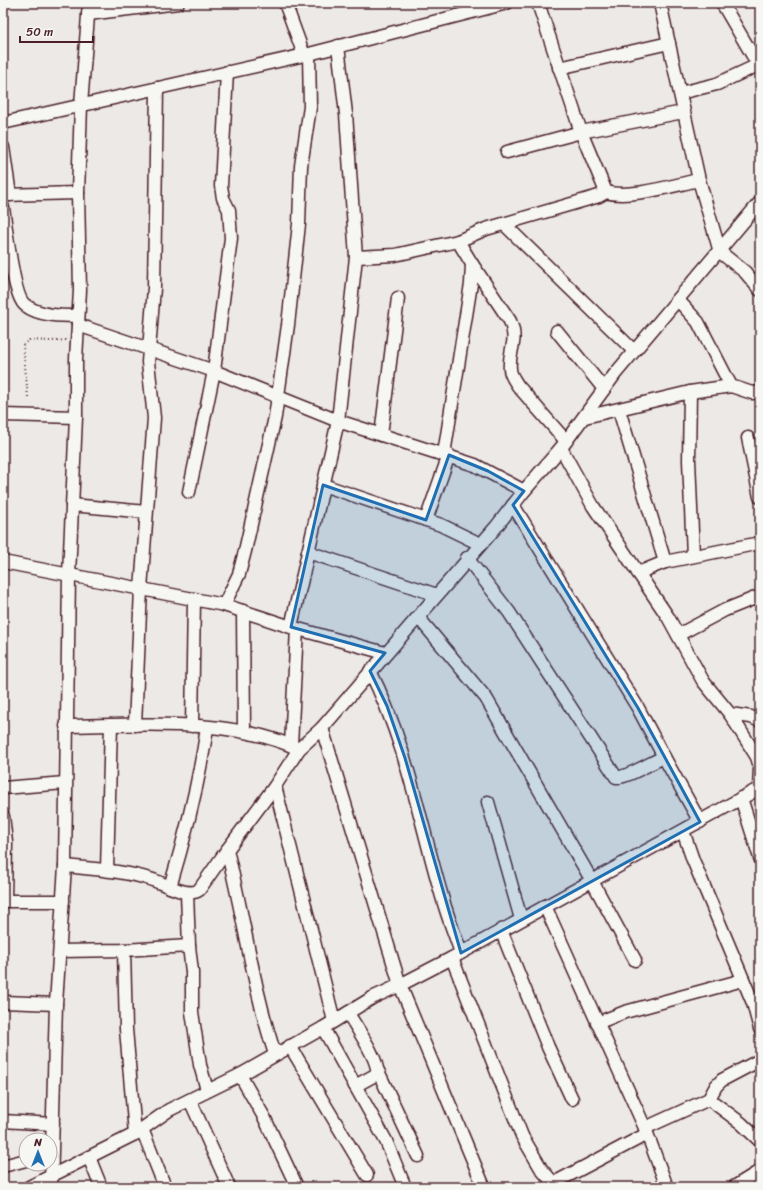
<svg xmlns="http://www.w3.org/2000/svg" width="763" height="1190" font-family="Sriracha,sans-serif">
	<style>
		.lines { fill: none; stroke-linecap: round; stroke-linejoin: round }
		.minor-casing { stroke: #4a1f2b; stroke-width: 15 }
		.path { stroke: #4a1f2b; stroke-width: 2; stroke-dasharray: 1 3; stroke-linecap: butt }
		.minor { stroke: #f6f6f2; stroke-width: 12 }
		.marked { fill: #1f6fb2; fill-opacity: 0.2; stroke: #1f6fb2; stroke-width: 3; stroke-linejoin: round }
	</style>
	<rect width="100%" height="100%" fill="#ece9e6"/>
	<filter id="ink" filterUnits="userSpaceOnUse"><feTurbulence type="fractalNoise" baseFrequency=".025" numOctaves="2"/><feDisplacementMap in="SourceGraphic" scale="8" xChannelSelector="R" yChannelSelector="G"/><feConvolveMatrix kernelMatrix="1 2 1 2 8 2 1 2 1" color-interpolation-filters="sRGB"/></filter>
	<g filter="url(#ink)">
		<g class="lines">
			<g class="minor-casing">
				<g id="minor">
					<path d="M285,3L304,55"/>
					<path d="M538,3L581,132L606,192"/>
					<path d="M660,3L699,180L720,252L745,272L760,290"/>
					<path d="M722,3L760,68"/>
					<path d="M88,14L178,3"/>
					<path d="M559,68L669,43"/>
					<path d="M680,93L717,84L758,65"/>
					<path d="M3,123L309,54L507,3"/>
					<path d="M3,147L10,195"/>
					<path d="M507,152L581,132L683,112"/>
					<path d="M3,195L78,193"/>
					<path d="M3,208C6,225 13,297 25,305C39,316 61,316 78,316"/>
					<path d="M504,224L634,351"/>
					<path d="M356,257L395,255L458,241L486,229L599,196L606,192C630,199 674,185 699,180"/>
					<path d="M472,264L510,321C519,342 508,350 510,369C510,375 515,381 518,386L566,441"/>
					<path d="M678,300L698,322L731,386L752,393L760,392"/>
					<path d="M78,325L214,371L338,421L475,465L524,491"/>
					<path d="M557,331L604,389"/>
					<path d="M690,392L689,460L693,556"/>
					<path d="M619,410L665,562"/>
					<path d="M3,415L76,417"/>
					<path d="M585,417L690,392L731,386"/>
					<path d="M381,435L398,298"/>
					<path d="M748,438L760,497"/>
					<path d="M561,448L593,506L668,617L703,681L730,714L751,717L760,721"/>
					<path d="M444,454L471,284L472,264L458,241"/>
					<path d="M323,485L441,525L480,544"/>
					<path d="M189,492L214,371L231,238L229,210L223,198L221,186L227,72"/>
					<path d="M72,505L146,512"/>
					<path d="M513,505L638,708L664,757"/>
					<path d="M426,520L449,455"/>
					<path d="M308,552L437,595"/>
					<path d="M467,558L509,612L616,777C625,779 654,761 664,757L700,822"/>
					<path d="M3,562L224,605L291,627L385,653"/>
					<path d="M638,573L665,562L760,543"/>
					<path d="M224,605L239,574L245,551L275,417L288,325L299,224L301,166L310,107L309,54"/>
					<path d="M243,611L244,731"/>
					<path d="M418,617L486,698L591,879L635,960"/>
					<path d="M291,627L338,421L356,257L346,114L338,46"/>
					<path d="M678,635L725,610L760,596"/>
					<path d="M370,671C407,744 420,823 443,900C448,918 455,935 461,953"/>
					<path d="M730,714L757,757L760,767L759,789"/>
					<path d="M135,725L141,589L154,418L148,362L154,288L157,88"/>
					<path d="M66,726C142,725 229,717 299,749"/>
					<path d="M192,726L194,599"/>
					<path d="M322,728L400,985L484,1187"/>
					<path d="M291,745L297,629"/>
					<path d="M275,786L334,1021"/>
					<path d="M3,788L65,783"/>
					<path d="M741,798L760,858"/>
					<path d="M488,802L521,919"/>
					<path d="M3,816L6,842L5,901"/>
					<path d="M683,831L693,860L753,1003L760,1029"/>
					<path d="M227,850C244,917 253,988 275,1054"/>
					<path d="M65,866C94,869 125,871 153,880C165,884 188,898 199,890L227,850L275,786L299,749L322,728L496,527L524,491L561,448L615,374L760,202"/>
					<path d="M107,870L111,725"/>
					<path d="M170,887C186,834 199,782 207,728"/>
					<path d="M187,893L189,946L192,972V1012L200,1065L207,1090"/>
					<path d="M3,901H63"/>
					<path d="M545,906L645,1128L667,1187"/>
					<path d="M501,930L548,1047L572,1099"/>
					<path d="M124,950L126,1029L135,1134"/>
					<path d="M60,951L124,950L189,946"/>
					<path d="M452,958L522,1136L542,1170L557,1187"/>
					<path d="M3,1002L56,1004"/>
					<path d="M348,1013C355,1026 380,1060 377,1074L355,1086"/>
					<path d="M597,1023L625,1012L743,980"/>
					<path d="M323,1028L386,1141L405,1187"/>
					<path d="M290,1046L367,1175"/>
					<path d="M378,1071L418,1156"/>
					<path d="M240,1075L264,1117L297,1187"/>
					<path d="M709,1099L741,1123L760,1141"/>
					<path d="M190,1100L229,1187"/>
					<path d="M3,1121L53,1124"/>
					<path d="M645,1128L709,1099L716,1086L722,1080L760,1060"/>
					<path d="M142,1129L165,1187"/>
					<path d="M89,1157L101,1187"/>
					<path d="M3,1166L26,1160"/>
					<path d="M554,1183L647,1134"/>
					<path d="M29,1187L135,1134L169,1110L240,1075L323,1028L372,998L400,985L452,958L760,788"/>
					<path d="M51,1187L56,1004L65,866L69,575L76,417V359L80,290L78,193L81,105L89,3"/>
					<path d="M734,1187L760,1171"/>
				</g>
			</g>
			<path class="path" d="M28,397L23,345L29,340L51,341L68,340"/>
			<use href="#minor" class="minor"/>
		</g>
	</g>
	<path class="marked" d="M449,455L488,471L524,491L513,505L638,708L700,822L461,953L405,758L387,706L370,671L385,653L291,627L323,485L426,520Z"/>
	<rect width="763" height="1190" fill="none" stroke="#f6f6f2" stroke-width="16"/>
	<rect x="8" y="8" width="747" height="1174" fill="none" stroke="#4a1f2b" stroke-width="1.5" filter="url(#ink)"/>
	<g transform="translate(38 1152)"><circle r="19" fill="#f6f6f2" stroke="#b1a0a2"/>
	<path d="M0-3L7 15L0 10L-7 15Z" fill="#1f6fb2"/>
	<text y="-6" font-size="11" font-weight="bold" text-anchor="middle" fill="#4a1f2b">N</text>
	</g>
	<path d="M20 36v6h73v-6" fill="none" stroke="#4a1f2b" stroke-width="2"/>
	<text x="26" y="36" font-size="12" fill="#4a1f2b" stroke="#f6f6f2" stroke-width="3" paint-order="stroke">50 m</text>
</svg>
